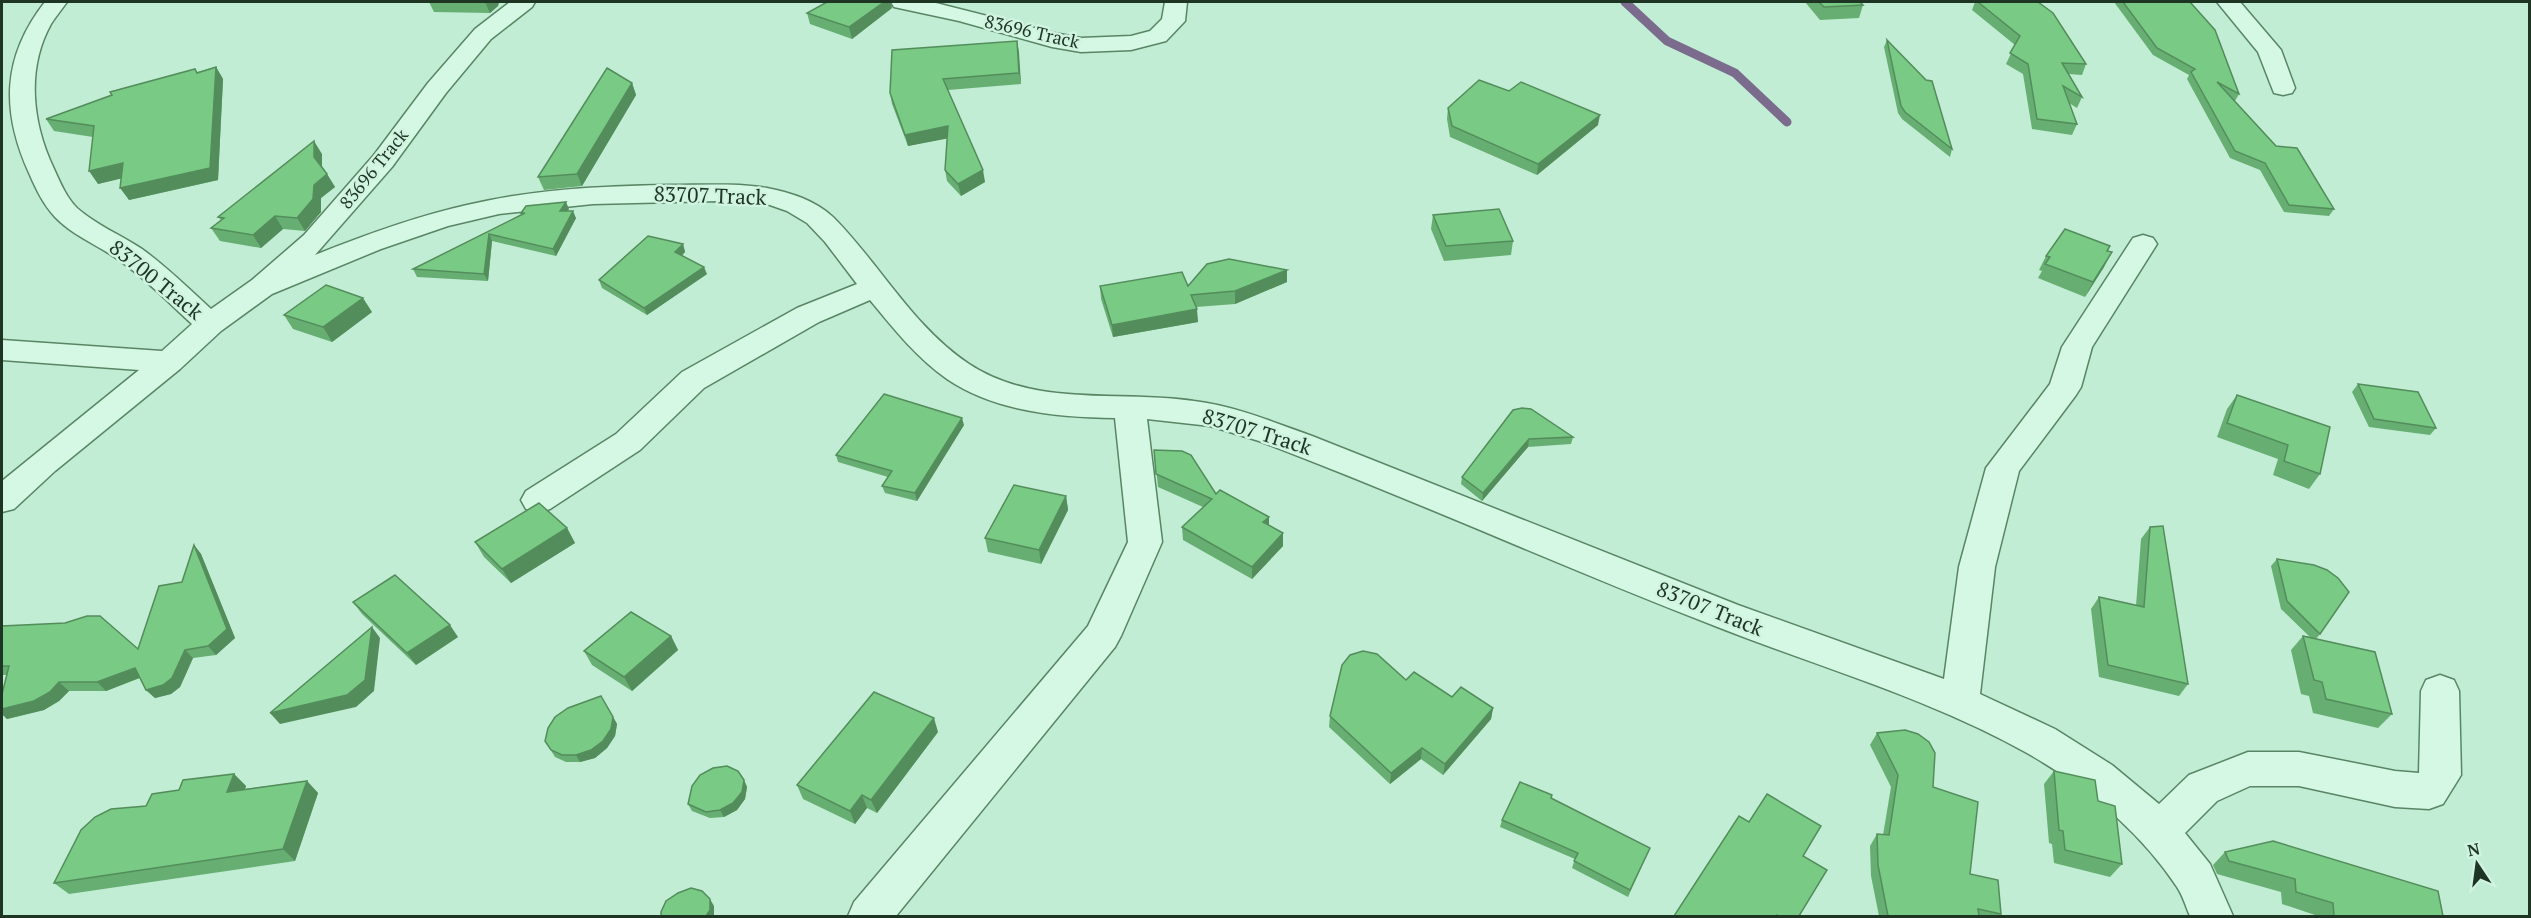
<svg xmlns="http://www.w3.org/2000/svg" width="2531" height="918" font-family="'PT Serif',serif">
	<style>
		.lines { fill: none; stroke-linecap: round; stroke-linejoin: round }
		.stream { stroke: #7b6b8d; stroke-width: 9 }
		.minor-casing { stroke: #598565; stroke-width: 3 }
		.minor { fill: #d4f8e3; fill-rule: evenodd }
		.wall { fill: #67ae72 }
		.shaded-wall { fill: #548d5c }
		.building { fill: #78ca84; stroke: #548d5c; stroke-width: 1.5 }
		.labels { text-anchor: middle; stroke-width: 5; stroke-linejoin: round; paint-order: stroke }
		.far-street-label { font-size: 18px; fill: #1d3522; stroke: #d0f4e0 }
		.street-label { font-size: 21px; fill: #1d3522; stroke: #d0f4e0 }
	</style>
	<rect width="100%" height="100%" fill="#c1edd4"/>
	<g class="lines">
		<path class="stream" d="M1625,2L1667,41L1735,73L1787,122"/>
		<g class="minor-casing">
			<g id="minor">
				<path d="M45,2H67C62,9 56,16 51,24C26,69 32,123 54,169C60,182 66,197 77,208C96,225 121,235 142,249C167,267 189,289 211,309L252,280L304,235L374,155L428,83L475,29L510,2H535L532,7L491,39L446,93L392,167L315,255C365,235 414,217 467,205C533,189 603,186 671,185C703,185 736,183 767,188C792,193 814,200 833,217C880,264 912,326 969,364C1036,408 1119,390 1194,401C1235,406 1273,422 1312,436L1738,605L1944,679L1959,567L1986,468L2050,384L2062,347L2133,238L2143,235L2153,238L2157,244L2092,347L2081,387L2076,395L2019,471L1995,567L1980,694L2055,729L2112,765L2159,804L2189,775L2248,752H2299L2395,771L2419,773L2421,691L2426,680L2440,675L2454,680L2459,691L2461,775L2443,804L2429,809L2395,807L2299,786H2250L2217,801L2185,833L2210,864L2233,916H2190C2186,907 2183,896 2177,887C2140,831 2085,786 2027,753C1929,698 1819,667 1715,626C1562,567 1413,499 1259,441L1210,426L1147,419L1162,542L1121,636L1115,647L896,916H848L854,902L1088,626L1128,542L1115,418C1058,417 996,412 947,379C917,358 893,328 870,300L819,322L704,388L640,450L550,509L538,513L526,509L521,500L526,491L616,434L682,372L797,308L857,284L825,242L807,223L787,211L767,204L718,201L593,204L499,214L448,226L381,249L272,294L221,331L180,369L55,471L14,509L2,512V481L139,370L2,360V340L162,351L192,324C169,303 148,281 123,263C101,246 74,237 55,217C43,204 36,189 29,173C1,111 2,57 45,2Z"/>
				<path d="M891,2H932L1054,33L1081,38L1131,36L1150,31L1162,19L1165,2H1187L1185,21L1166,41L1131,50L1081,52L1052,47L959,21L894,7Z"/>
				<path d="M2217,2H2240L2281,50L2295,88L2292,93L2283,95L2274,93L2258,52Z"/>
			</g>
		</g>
		<use href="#minor" class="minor"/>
	</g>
	<g class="wall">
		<path d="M429,2H499L498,6L490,13L434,12Z"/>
		<path d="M1805,2H1860L1863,5L1859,18L1820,20Z"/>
		<path d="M1975,2H2038L2086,64L2082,75L2068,74L2082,97L2077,108L2069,103L2077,124L2072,135L2032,129L2023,74L2006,64L2015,45L1972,10Z"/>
		<path d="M2114,2H2190L2239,94L2235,101L2334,209L2329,216L2284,212L2260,170L2230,158L2187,79L2189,75L2153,55Z"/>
		<path d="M892,8L852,39L810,24L807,13Z"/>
		<path d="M1887,40L1926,80L1952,149L1950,157L1902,119L1898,113L1884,47Z"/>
		<path d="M1017,41L1021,84L948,90L985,182L961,196L947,181L945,170L947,138L908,146L892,104L890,93Z"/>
		<path d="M216,67L223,79L218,180L129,200L121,178L98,184L93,137L54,131L46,119L195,69L197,72Z"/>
		<path d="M632,83L636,95L582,186L544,190L538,177Z"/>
		<path d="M1448,108L1598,125L1537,175L1450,137L1447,119Z"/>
		<path d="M322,154V166L335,187L321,198V212L305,231L283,229L261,248L220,241L211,228L221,220L218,217Z"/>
		<path d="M569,209L567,211L576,218L556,256L492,241L488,281L417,277L413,269L522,215L521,213Z"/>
		<path d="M1433,215L1513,241L1511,255L1444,261L1431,229Z"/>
		<path d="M683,244L685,252L682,256L707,274L647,315L602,288L599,280Z"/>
		<path d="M2108,251L2104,267L2085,297L2038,278L2042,271L2039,270L2046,256Z"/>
		<path d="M1287,270V282L1235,304L1196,307L1198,322L1113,337L1101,299L1100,286H1188Z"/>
		<path d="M372,312L332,342L293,329L284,315Z"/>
		<path d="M2358,384L2436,428L2430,435L2369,427L2352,392Z"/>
		<path d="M2237,395L2320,474L2309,489L2273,475L2278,459L2217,437L2227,409Z"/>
		<path d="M1513,410L1573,437L1571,444L1528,447L1482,501L1461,484L1462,477Z"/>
		<path d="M964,425L917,501L885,493L882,486L888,477L838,462L836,455Z"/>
		<path d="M1154,450L1216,494L1269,517V525L1283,546L1252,579L1183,540L1182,527L1203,507L1158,487Z"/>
		<path d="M1066,496L1068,510L1041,564L988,552L985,538Z"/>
		<path d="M2150,527L2188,684L2179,696L2099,677L2091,609L2099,597L2136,606L2141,539Z"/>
		<path d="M567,528L575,543L511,583L484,557L475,542Z"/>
		<path d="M194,545L201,554L235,638L216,655L193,658L180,687L171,694L155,698L146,690L140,678L106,691H69L59,701L44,710L7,719L2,714V694L7,675H2V626L65,623L138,649L182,582Z"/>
		<path d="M2277,559L2320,634L2316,639L2392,714L2378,728L2313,713L2309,696L2301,694L2291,650L2303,636L2310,637L2281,609L2271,566Z"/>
		<path d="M353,602L458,637L416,665L362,614Z"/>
		<path d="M671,636L678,650L632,691L592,665L584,651Z"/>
		<path d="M1406,680L1452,697L1493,708L1491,719L1443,775L1421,759L1390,784L1329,727L1330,716Z"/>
		<path d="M601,696L617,724L615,736L607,748L595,758L580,762H566L555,757L545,741Z"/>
		<path d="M938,732L877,813L867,808L855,824L803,799L797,785Z"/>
		<path d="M1877,733L1933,787L1970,874L2001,914L1999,916H1879L1871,876L1870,846L1877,834L1883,835L1891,787L1870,745Z"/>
		<path d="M2054,771L2098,801L2122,864L2110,877L2054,863L2052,844L2049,843L2044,784Z"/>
		<path d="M234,774L246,786L245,789L307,781L318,793L295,861L69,894L54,883L146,806L179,790Z"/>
		<path d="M744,780L747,787L745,799L737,810L724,817L710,818L692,811L688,804Z"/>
		<path d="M1551,798L1650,848L1628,897L1572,868L1575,859L1500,827L1502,820Z"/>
		<path d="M2225,852L2443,916H2318L2282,904L2281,892L2217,874L2213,865Z"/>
	</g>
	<g class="shaded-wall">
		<path d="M485,2H499L498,6L490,13Z"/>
		<path d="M884,2H891L892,8L852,39L849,27Z"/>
		<path d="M1017,41L1019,52L1021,84L1019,73Z"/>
		<path d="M216,67L223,79L218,180L129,200L120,188Z"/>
		<path d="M632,83L636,95L582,186L577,174Z"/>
		<path d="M1600,115L1598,125L1537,175L1538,164Z"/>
		<path d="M948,126L950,138L908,146L905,135Z"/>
		<path d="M314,141L322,154V170L314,157Z"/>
		<path d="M123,163L132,176L98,184L89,171Z"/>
		<path d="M983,170L985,182L961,196L958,184Z"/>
		<path d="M327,174L335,187L321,198V212L305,231L297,218L314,185Z"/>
		<path d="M566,202L569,209L563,218L560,211Z"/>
		<path d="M573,211L576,218L556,256L553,249Z"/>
		<path d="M275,216L283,229L261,248L253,235Z"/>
		<path d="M489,234L492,241L488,281L484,274Z"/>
		<path d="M683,244L685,252L677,260L675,252Z"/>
		<path d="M2112,252L2104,267L2085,297L2093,282Z"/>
		<path d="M704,267L707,274L647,315L644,308Z"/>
		<path d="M1287,270V282L1235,304V291Z"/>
		<path d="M363,298L372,312L332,342L323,327Z"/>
		<path d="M1197,309L1198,322L1113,337L1112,325Z"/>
		<path d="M962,418L964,425L917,501L915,493Z"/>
		<path d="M1529,439L1528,447L1482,501L1483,493Z"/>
		<path d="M1066,496L1068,510L1041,564L1039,550Z"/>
		<path d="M1269,517V529L1263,522Z"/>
		<path d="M567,528L575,543L511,583L502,569Z"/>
		<path d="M1283,533V546L1252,579V567Z"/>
		<path d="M194,545L201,554L235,638L216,655L208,646Z"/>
		<path d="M450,625L458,637L416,665L407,653Z"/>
		<path d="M372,627L380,638L374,691L356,707L280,724L270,713Z"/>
		<path d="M671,636L678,650L632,691L624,677Z"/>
		<path d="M185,650L193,658L180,687L171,694L155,698L146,690Z"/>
		<path d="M135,668L144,676L106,691L97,682Z"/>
		<path d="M59,682L69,691L59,701L44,710L7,719L2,714V709Z"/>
		<path d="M1493,708L1491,719L1443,775L1445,764Z"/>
		<path d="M613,717L617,724L615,736L607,748L595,758L580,762L576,755Z"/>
		<path d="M934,718L938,732L877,813L871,800Z"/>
		<path d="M1422,748L1421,759L1390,784L1391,773Z"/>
		<path d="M234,774L246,786L240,804L227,792Z"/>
		<path d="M744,780L747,787L745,799L737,810L724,817L720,810Z"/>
		<path d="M307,781L318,793L295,861L283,849Z"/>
		<path d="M862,795L867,808L855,824L850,811Z"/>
		<path d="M710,899L714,906V916H706Z"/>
	</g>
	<g class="building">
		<path d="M827,2H884L849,27L807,13Z"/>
		<path d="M1819,2H1860L1863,5L1824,7Z"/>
		<path d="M1978,2H2038L2053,13L2086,64L2062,63L2082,97L2063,86L2077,124L2037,119L2028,64L2010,53L2020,36Z"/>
		<path d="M2123,2H2190L2215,30L2239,94L2217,82L2276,146L2297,148L2334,209L2289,205L2265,163L2235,151L2191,72L2195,69L2157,48Z"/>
		<path d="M1887,40L1926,80L1932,81L1952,149L1905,112L1901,106Z"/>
		<path d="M1017,41L1019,73L943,79L983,170L958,184L945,170L948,126L905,135L890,93L892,50Z"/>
		<path d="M216,67L210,168L120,188L123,163L89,171L94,126L46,119L112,95L110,92L195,69L197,73Z"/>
		<path d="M607,68L632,83L577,174L538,177Z"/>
		<path d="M1479,80L1509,91L1521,82L1600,115L1538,164L1452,126L1448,108Z"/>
		<path d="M314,141V157L327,174L314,185L313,199L297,218L275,216L253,235L211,228L224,218L218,217Z"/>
		<path d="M566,202L560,211H573L553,249L489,234L484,274L413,269L525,213H521L526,206Z"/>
		<path d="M1499,209L1513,241L1446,246L1433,215Z"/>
		<path d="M2065,229L2110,246L2107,251L2112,252L2093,282L2045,264L2050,257L2046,256Z"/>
		<path d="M648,236L683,244L675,252L704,267L644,308L599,280Z"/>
		<path d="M1229,259L1287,270L1235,291L1191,295L1197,309L1112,325L1100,286L1182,272L1188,286L1207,264Z"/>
		<path d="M326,285L363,298L323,327L284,315Z"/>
		<path d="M2358,384L2418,392L2436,428L2374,419Z"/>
		<path d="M884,394L962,418L915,493L882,486L892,471L836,455Z"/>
		<path d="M2237,395L2330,427L2320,474L2284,461L2288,445L2227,423Z"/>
		<path d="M1522,408L1531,409L1573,437L1529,439L1483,493L1462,477L1513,410Z"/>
		<path d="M1154,450L1182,451L1191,455L1216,494L1220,490L1269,517L1263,522L1283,533L1252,567L1182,527L1212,499L1156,474Z"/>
		<path d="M1014,485L1066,496L1039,550L985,538Z"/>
		<path d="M539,503L567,528L502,569L475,542Z"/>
		<path d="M2163,526L2188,684L2108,665L2099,597L2144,607L2150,527Z"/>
		<path d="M194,545L227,629L208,646L185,650L172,678L163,685L146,690L135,668L97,682H59L50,692L34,701L2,709V694L9,666H2V626L65,623L87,616H100L138,649L159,586L182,582Z"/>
		<path d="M2277,559L2314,565L2327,570L2338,578L2349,592L2320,634L2287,601Z"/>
		<path d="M395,575L450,625L407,653L353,602Z"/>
		<path d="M631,612L671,636L624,677L584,651Z"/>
		<path d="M372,627L365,680L347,695L270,713Z"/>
		<path d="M2303,636L2375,652L2392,714L2326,699L2322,682L2314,680Z"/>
		<path d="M1363,651L1377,654L1406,680L1414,672L1452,697L1461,687L1493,708L1445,764L1422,748L1391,773L1330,716L1342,665L1350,655Z"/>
		<path d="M874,692L934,718L871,800L862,795L850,811L797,785Z"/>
		<path d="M601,696L613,717L611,729L603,741L591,750L576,755H562L551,750L545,741L548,728L555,717L568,708Z"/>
		<path d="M1905,730L1918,734L1929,742L1935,753L1933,787L1978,802L1970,874L1998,880L2001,914L1978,909L1979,916H1888L1878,865L1877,834L1889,835L1898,775L1877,733Z"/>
		<path d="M727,766L738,771L744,780L742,792L733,803L720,810L706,812L688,804L692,786L700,775L713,768Z"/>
		<path d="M2054,771L2095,780L2098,801L2115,806L2122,864L2065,850L2063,831L2059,830Z"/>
		<path d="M234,774L227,792L307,781L283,849L54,883L81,830L95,817L111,809L146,806L152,794L179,790L183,780Z"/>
		<path d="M1520,782L1552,795L1551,798L1650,848L1630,890L1574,861L1578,853L1502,820Z"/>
		<path d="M1767,794L1821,826L1803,856L1827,870L1799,916H1778L1777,915L1776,916H1674L1739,816L1749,822Z"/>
		<path d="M2273,841L2438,891L2443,916H2334L2333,903L2296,892L2295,879L2229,861L2225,852Z"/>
		<path d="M691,888L702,891L710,899V910L706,916H661V912L666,901L678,893Z"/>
	</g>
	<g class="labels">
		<g class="far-street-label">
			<text transform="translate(1032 32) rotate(13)" y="6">83696 Track</text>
			<text transform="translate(374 169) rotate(-51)" y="6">83696 Track</text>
		</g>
		<g class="street-label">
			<text transform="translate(710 196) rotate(2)" y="7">83707 Track</text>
			<text transform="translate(156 280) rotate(39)" y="7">83700 Track</text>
			<text transform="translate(1257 432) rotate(17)" y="7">83707 Track</text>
			<text transform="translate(1710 609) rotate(22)" y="7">83707 Track</text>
		</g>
	</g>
	<rect width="2531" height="918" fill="none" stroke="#1d3522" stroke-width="6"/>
	<g transform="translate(2477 864) rotate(347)" stroke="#d0f4e0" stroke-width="4.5" paint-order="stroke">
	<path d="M0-4.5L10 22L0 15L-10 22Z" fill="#1d3522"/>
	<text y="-9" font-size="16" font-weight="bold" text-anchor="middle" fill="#1d3522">N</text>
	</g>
</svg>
